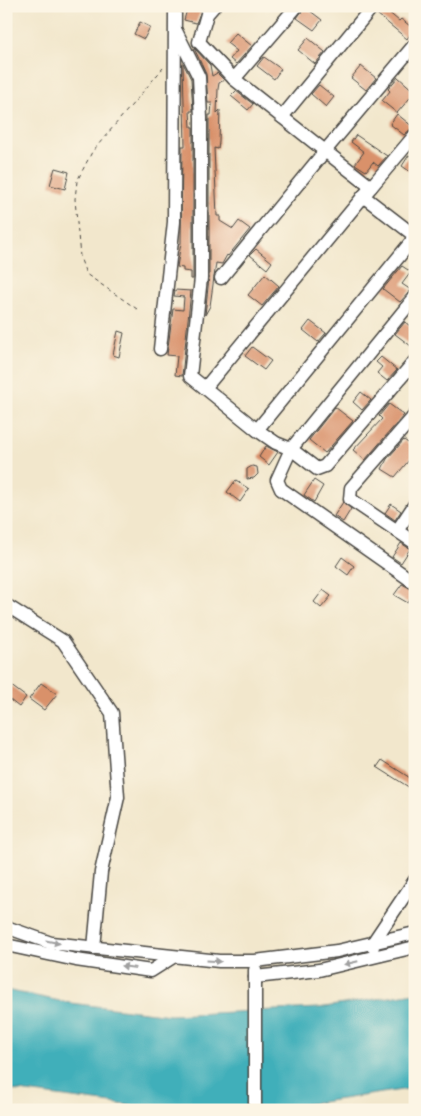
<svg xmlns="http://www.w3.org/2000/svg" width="421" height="1116" font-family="'Comic Neue',sans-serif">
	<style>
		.water { fill: #3fafba; stroke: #356d72 }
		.building { fill: #d9916a }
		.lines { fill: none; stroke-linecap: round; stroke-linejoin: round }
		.minor-casing { stroke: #494743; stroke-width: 15 }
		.path { stroke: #494743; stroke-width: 1; stroke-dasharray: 4 4; stroke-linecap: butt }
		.minor { stroke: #fff; stroke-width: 12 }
		.oneway { fill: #a0a0a0 }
	</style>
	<rect width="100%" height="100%" fill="#fcf5e5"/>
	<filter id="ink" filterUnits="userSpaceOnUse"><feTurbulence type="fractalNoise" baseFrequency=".02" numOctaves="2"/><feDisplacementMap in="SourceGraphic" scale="10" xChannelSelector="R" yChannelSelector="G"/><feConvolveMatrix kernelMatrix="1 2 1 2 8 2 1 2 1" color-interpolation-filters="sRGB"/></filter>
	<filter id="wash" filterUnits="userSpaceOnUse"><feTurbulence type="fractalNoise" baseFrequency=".0096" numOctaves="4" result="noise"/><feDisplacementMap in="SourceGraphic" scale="20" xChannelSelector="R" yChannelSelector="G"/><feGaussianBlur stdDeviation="1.12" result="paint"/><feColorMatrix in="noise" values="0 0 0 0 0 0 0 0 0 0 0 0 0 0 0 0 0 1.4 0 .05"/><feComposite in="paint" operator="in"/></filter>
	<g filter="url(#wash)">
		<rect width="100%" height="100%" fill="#f2e7cc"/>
		<path class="water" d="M6,990L70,1003L170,1015L318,1008L415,993V1088L282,1108H150L11,1090L6,1089Z"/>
		<g id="blocks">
			<g class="building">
				<path d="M188,6H203L196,23L184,20Z"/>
				<path d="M381,6L399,21L401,19L414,29L407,39L377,14Z"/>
				<path d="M305,7L322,20L314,30L297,18Z"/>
				<path d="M140,22L150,27L144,39L134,34Z"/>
				<path d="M236,33L252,46L236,64L230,59L237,51L227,43Z"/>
				<path d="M308,38L325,52L315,64L298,50Z"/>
				<path d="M194,48L210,65L212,76L217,73L224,80L219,83L218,89L217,113L220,110L219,142L218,149L214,148L217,216H220V221L233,229L239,221L250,229L228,256L227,255L222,264L216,263L210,306L205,315L209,278V115H211L212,103H208L206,74Z"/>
				<path d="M264,57L281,69L274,79L257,66Z"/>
				<path d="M183,63L191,79L193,111H190L191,127H193V279H191V272L183,271V268L177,267L181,243L182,146H185Z"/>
				<path d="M361,66L376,78L366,90L351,78Z"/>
				<path d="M398,77L415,92L397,113L382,101L390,91L388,89Z"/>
				<path d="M319,85L334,97L326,107L311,94Z"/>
				<path d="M236,91L253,104L248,110L231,96Z"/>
				<path d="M397,114L413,127L404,135L390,124Z"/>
				<path d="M356,135L387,156L378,166L373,162L366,171L355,164L364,152L351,142Z"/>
				<path d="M409,155L415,159V175L402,166Z"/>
				<path d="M55,168L69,172L65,189L50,185Z"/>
				<path d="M256,249L272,262L267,269L250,255Z"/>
				<path d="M402,266L411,272L402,284L411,290L400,302L383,289Z"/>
				<path d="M265,274L279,286L262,306L248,295Z"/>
				<path d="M175,290L191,291L182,376L175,375L177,356L167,355L173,309L183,310L184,297L174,296Z"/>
				<path d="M310,321L326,333L318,342L303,330Z"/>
				<path d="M405,322L415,330V349L395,334Z"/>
				<path d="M118,331L124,333L119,357L113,355Z"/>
				<path d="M252,347L271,361L264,370L245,356Z"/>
				<path d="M381,357L397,370L387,381L377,373L382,367L376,362Z"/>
				<path d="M361,392L371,400L362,410L353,402Z"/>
				<path d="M389,404L404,415L365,460L353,450L382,419L379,416Z"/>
				<path d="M335,407L353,421L325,453L309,440Z"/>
				<path d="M415,439V453L395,477L382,469L387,459L404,440L411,445Z"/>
				<path d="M266,446L278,452L269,465L259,457Z"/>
				<path d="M252,466L257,467L258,474L254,478L247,479V469Z"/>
				<path d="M236,480L249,489L240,502L227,492Z"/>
				<path d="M314,480L323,486L314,502L304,495Z"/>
				<path d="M343,502L351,509L343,522L334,516Z"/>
				<path d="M391,504L401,511L395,520L385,513Z"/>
				<path d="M401,543L410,549L401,563L392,557Z"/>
				<path d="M342,557L354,566L348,575L336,566Z"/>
				<path d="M402,584L415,591L408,603L394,595Z"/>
				<path d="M323,590L331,596L321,608L314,602Z"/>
				<path d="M6,682L26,697L19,707L6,697Z"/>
				<path d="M41,683L57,694L44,710L29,699Z"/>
				<path d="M382,760L415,781V791L377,767Z"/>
			</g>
		</g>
	</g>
	<g filter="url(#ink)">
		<use href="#blocks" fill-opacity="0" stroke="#494743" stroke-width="1"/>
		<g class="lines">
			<g class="minor-casing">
				<g id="minor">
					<path d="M214,6L207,14L199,42L234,79L297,6"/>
					<path d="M176,31L199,77L201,118V278L190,376L205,388"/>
					<path d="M234,79L325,151L415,44"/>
					<path d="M282,117L373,6"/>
					<path d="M371,187L415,135"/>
					<path d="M363,196L415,236"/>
					<path d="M221,278L325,151L371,187L205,388L257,430L415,237"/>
					<path d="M415,297L291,449L317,469L325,466L415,361"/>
					<path d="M160,349L174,222L175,6"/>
					<path d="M415,415L351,488L350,499L415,543"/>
					<path d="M257,430L276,443L291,449L277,480L281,489L415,583"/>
					<path d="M397,531L415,504"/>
					<path d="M6,605L63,641L112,713L118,797L101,872L94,948"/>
					<path d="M6,927L51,943L219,961H255L337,951L415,933"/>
					<path d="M6,945L76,960L151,971L173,957"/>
					<path d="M373,947L372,944L415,880"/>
					<path d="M255,970V1110"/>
					<path d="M255,977L319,970L415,947"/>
				</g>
			</g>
			<path class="path" d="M137,309L86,274L80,257L75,199L77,181L92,152L163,68"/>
			<use href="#minor" class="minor"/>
		</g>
		<defs><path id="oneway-solid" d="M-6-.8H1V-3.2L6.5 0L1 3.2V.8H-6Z" transform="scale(1.25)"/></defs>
		<g class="oneway">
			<use href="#oneway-solid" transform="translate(53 942) rotate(12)"/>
			<use href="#oneway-solid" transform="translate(214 961) rotate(4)"/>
			<use href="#oneway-solid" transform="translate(351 963) rotate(167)"/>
			<use href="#oneway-solid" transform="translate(128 967) rotate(-172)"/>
		</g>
	</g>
	<rect width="421" height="1116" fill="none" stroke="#fcf5e5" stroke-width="25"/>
</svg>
